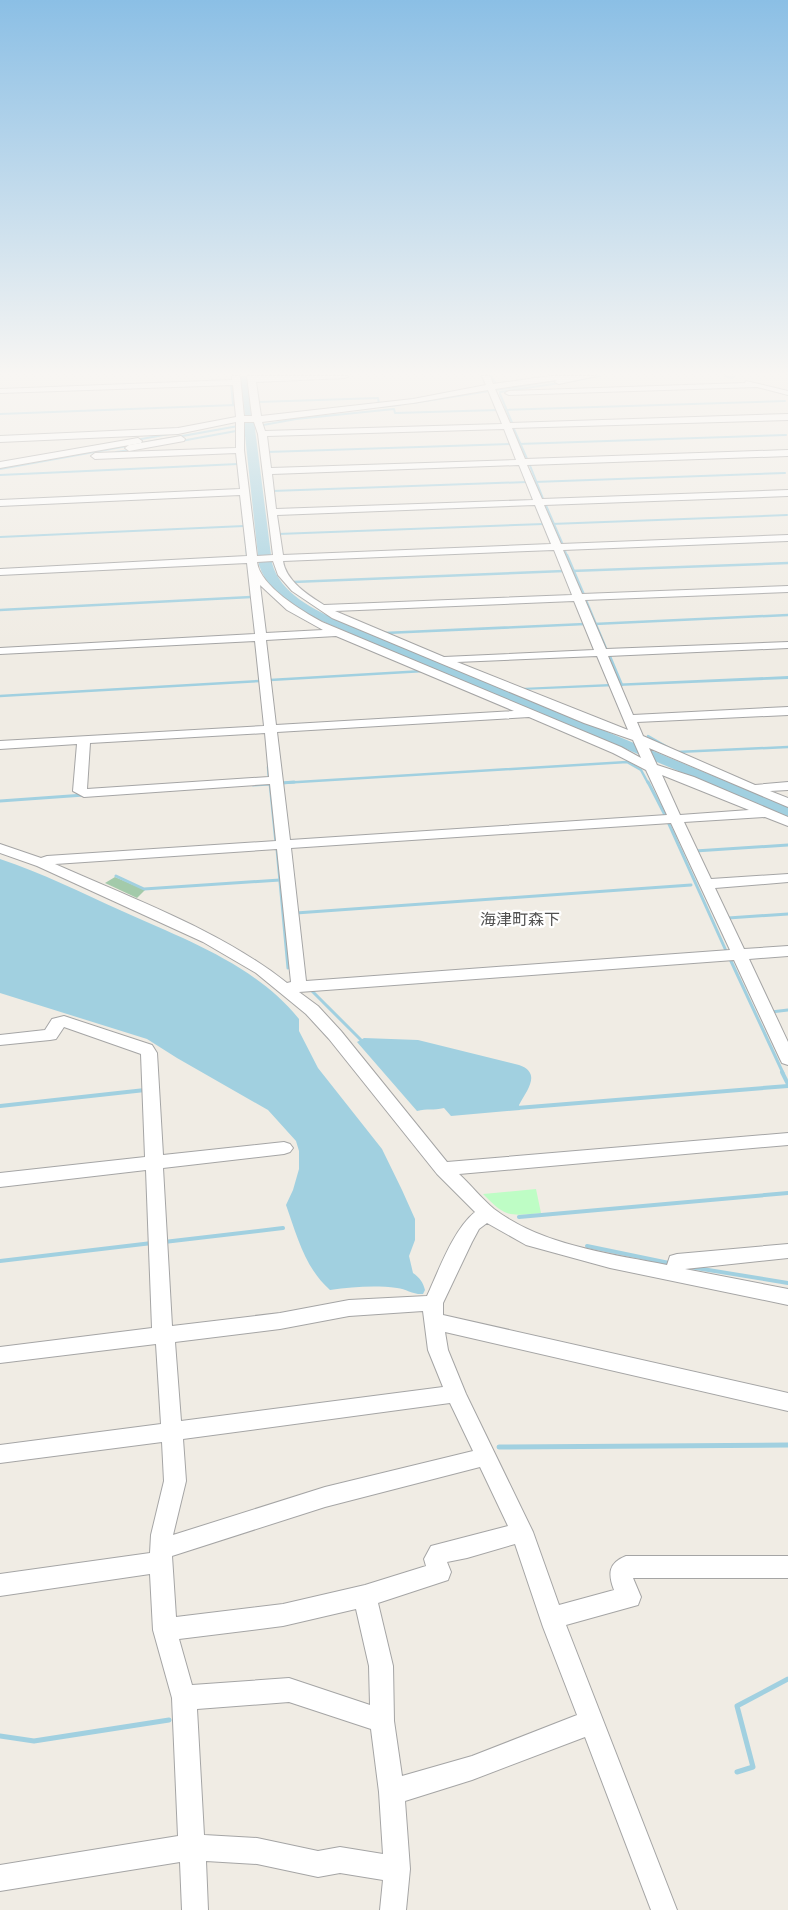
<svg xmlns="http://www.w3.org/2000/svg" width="788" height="1910" font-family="Karla,'Noto Sans JP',sans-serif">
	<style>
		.cemetery { fill: #a3caaa }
		.park { fill: #befdc5 }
		.water { fill: #a1d0e0 }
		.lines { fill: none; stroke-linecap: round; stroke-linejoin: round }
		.stream-far4 { stroke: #a1d0e0; stroke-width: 2 }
		.stream-far3 { stroke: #a1d0e0; stroke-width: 2.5 }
		.stream-far2 { stroke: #a1d0e0; stroke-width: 3 }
		.stream-far1 { stroke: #a1d0e0; stroke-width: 4 }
		.stream { stroke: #a1d0e0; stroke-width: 5 }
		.minor-casing { stroke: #a5a5a5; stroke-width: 2 }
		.minor { fill: #fff; fill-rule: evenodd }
		.labels { text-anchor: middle; stroke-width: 4.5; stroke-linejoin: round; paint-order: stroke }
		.quarter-label { font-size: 16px; fill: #515151; stroke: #fff }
	</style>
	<rect width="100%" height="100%" fill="#f0ece4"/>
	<path class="cemetery" d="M115,877L145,890L137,898L105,883Z"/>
	<path class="park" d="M536,1189L541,1213C510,1216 506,1218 483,1194Z"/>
	<g class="water">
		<path d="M240,376H247L251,416L254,421L272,563C280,593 314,610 340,621L520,688L788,676V679L522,690L516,694L788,807V817L347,632C315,618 271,602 259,565L244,426L0,470V467L244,424L246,422Z"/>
		<path d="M0,859C42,873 82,893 122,911C184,939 256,965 299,1019V1031L318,1068L382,1149L402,1190L415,1219V1240L409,1256L413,1273C420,1278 423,1282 425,1290L423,1294C414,1295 406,1289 397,1288C374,1285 353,1287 330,1290C305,1268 297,1236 286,1205L293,1190L299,1169V1151L296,1141L268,1110L177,1058L147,1039L0,993Z"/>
		<path d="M364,1038L418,1040L519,1065C542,1073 527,1090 519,1105L520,1110L451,1116L444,1108C433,1111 427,1108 417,1111L357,1042Z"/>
	</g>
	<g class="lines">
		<g class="stream-far4">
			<path d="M491,376L496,384H499"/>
			<path d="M725,376L732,378L735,376"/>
			<path d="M566,382L600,376"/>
			<path d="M231,383L233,404"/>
			<path d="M500,392L560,383"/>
			<path d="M500,394L513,425"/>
			<path d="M258,402L378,398L379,404L381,403"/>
			<path d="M413,403L560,380"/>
			<path d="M379,407L400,405"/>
			<path d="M504,410L785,401"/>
			<path d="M0,414L235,405V407"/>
			<path d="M513,427L528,461"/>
			<path d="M264,430L263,425L296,419L394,409L395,413L498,410"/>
			<path d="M136,440L169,434"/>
			<path d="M181,441L236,431V433"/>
			<path d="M518,444L786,435"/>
			<path d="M116,452L130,450"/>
			<path d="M267,452L512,444"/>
			<path d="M529,463L544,501"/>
			<path d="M0,475L238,464"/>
			<path d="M534,482L785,473"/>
			<path d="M272,491L527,482"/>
			<path d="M545,503L563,545"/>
			<path d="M551,524L787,515"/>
			<path d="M245,534L247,556"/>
			<path d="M278,534L544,524"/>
			<path d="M0,537L244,526"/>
			<path d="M564,548L567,556"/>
		</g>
		<g class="stream-far3">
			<path d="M247,555V558"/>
			<path d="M567,555L584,595"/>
			<path d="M571,571L788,563"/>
			<path d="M293,582L564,571"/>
			<path d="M585,598L607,651"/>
			<path d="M0,610L251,597"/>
			<path d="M594,624L788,615"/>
			<path d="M385,633L585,624"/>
			<path d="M609,654L622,685"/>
			<path d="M270,680L424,671"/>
			<path d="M0,696L260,681"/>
			<path d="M648,736L669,748"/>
			<path d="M677,752L788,747"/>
			<path d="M268,767L269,779"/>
			<path d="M282,783L627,762L641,770L648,783"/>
		</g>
		<g class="stream-far2">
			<path d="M648,782L666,817"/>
			<path d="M270,783L276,843"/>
			<path d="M282,783L294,782"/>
			<path d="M253,785L270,784"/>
			<path d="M0,801L84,795"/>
			<path d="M668,822L727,953"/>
			<path d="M277,849L288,968"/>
			<path d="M695,851L788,845"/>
			<path d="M116,876L144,889L280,880"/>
			<path d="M296,913L691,885"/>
			<path d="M728,918L788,914"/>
			<path d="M730,959L783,1073"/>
			<path d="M310,989L363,1042"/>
			<path d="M771,1012L788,1010"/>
		</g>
		<g class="stream-far1">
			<path d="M782,1072L788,1084"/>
			<path d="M0,1106L145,1090"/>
			<path d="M517,1108L788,1086"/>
			<path d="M519,1217L788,1193"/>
			<path d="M164,1242L283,1228"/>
			<path d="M587,1246L669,1263"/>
			<path d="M0,1261L152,1243"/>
			<path d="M690,1267L788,1283"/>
		</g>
		<g class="stream">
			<path d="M499,1447L788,1445"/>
			<path d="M0,1736L34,1741L169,1720"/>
			<path d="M737,1772L753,1767L737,1706L788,1679"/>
		</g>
		<g class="minor-casing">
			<g id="minor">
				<path d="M232,376H240L244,416H252L247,376H349L345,378L256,382L261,416L413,399L486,385L482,376H490L493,384L550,376H596L559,384L555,382L557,380L495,389L510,423L788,414V420L512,428L525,459L788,450V456L527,465L542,499L788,490V496L544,505L561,544L788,535V541L563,550L582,594L788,586V592L585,600L606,649L788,642V648L608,656L633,715L788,707V715L637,722L643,736L755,785L788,782V790L770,791L788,798V807L649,748L657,765L694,777L788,817V826L765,817L684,822L711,879L788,874V882L715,888L744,949L788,946V956L749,959L788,1042V1065L782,1063L780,1059L734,960L299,992L318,1006L341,1031L447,1162L788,1133V1145L459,1174C471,1185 482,1199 494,1209C541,1245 610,1254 667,1265L670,1256L677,1254L788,1244V1258L685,1269L788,1289V1305L610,1268L526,1245L487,1223L479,1229L472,1242L443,1303V1315L788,1393V1411L445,1332L448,1350L466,1394L533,1532L559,1605L614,1590C608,1574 608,1563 626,1556H788V1578H633L641,1597L638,1605L566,1625L677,1910H651L585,1737L472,1780L405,1801L410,1869L406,1910H380L383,1880L340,1873L318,1877L257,1864L206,1861L208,1910H182L180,1862L0,1891V1865L178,1836L172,1698L153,1630L150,1574L0,1596V1574L150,1553L151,1535L164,1481L162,1442L0,1463V1445L161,1424L156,1344L0,1363V1347L152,1328L146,1170L0,1187V1173L145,1157L141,1054L64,1027L56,1039L50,1040L0,1045V1035L45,1030L52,1019L64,1016L152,1045L157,1053L163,1155L284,1142L290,1144L293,1148L290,1152L284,1154L163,1168L172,1326L280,1313L349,1300L427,1296C439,1270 453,1230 475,1212L437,1174L329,1039L306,1014L256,973L203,942L37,866L0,853V844L41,858L47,856L276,841L270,784L84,797L73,791L77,744L0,749V741L264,726L255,641L0,654V648L255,634L247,563L0,575V569L247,556L240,495L0,506V500L240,489L236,453L95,459L91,456L95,453L236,448V422L178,434L0,442V436L178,428L236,417L233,385L0,393V389L232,380ZM488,390L502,424L265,431L262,422L413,403ZM244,422H254L258,434L273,555L257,556L244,450ZM504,429L516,460L271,468L267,436ZM519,465L533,500L276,509L272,474ZM535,505L551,544L283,555L277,515ZM554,550L572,595L324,605C308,595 286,581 283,561ZM273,561L278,575L292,591L332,618L584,723L633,740L641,758L621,747L322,622C302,611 260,586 257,562ZM260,585L287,610L323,630L266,633ZM574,601L594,650L444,657L335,611ZM336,636L514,711L276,725L266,640ZM597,656L628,730L457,662ZM529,717L613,753L646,770L667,815L290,840L277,732ZM265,733L269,777L87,789L90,743ZM662,775L749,810L680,815ZM671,823L730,950L306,981L291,848ZM277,849L291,982L287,983C220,930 133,899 55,864ZM423,1311L428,1350L443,1387L181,1421L175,1342L280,1329L349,1316ZM450,1403L473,1451L325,1487L173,1535L186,1481L183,1439ZM480,1467L508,1526L431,1546L424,1559L426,1566L365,1585L283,1604L176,1617L172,1556L325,1507ZM515,1544L543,1627L577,1715L472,1756L402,1776L394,1721L393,1666L378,1603L448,1580L451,1572L447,1562L467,1558ZM356,1609L369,1666L370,1705L289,1678L192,1685L179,1639L283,1626ZM289,1702L371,1729L379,1792L383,1854L340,1847L318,1851L257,1838L204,1835L197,1709Z"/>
				<path d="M746,381L788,391V395L757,387L509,395L505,393L509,391L745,383Z"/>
				<path d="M181,436L185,439L184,441L129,451L125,448L129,445Z"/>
				<path d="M138,438L142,441L141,443L0,468V462Z"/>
			</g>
		</g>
		<use href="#minor" class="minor"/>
	</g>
	<linearGradient id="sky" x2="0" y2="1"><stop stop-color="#8bbfe5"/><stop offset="0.58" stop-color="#f8f6f3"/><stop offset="1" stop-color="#f8f6f3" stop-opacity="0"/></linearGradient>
	<rect width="788" height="644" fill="url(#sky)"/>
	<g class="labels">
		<g class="quarter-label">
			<text x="520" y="925">海津町森下</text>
		</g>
	</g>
</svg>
